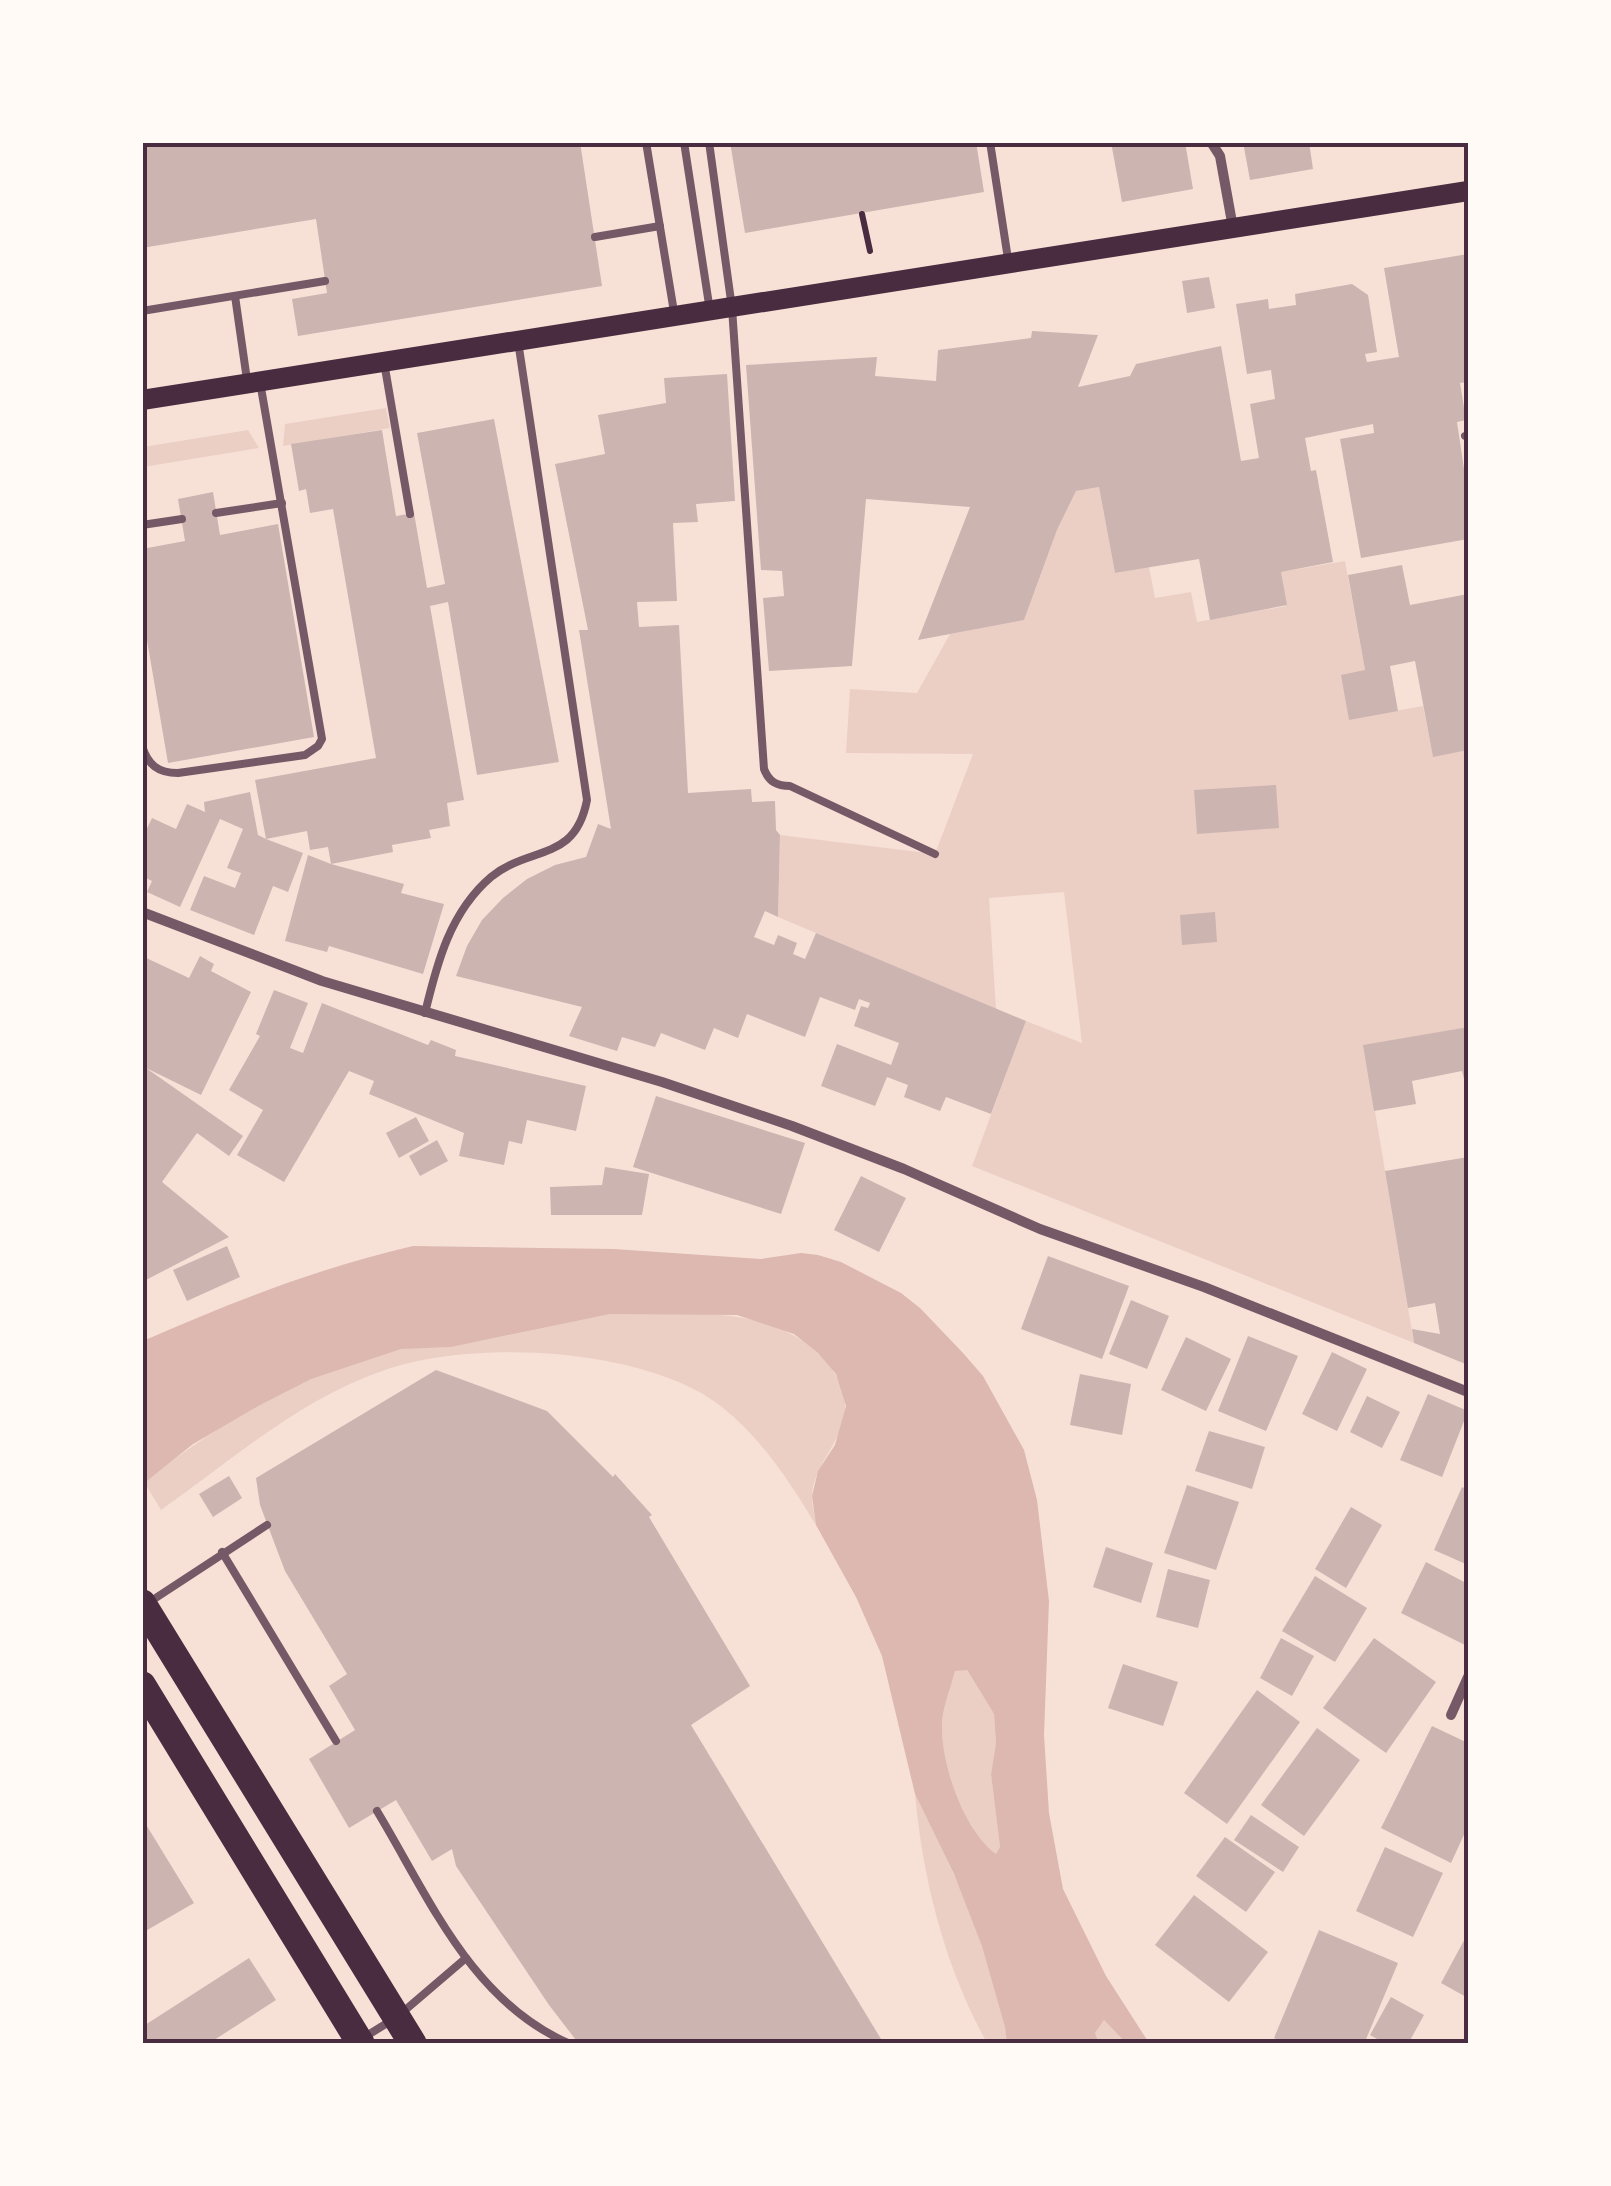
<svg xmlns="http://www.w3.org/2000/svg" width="1611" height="2186" font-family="Mulish,sans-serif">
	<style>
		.green { fill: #ebcfc5 }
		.water { fill: #dcb8b0; fill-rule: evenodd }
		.building { fill: #ccb4b1 }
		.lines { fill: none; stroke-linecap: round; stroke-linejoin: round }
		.path { stroke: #4a2c40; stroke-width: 6 }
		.service { stroke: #755966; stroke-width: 8 }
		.minor { stroke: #755966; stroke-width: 10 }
		.secondary { stroke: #4a2c40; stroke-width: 20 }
		.trunk { stroke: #4a2c40; stroke-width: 28 }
		.neatline { fill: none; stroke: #4a2c40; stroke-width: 4 }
	</style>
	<rect width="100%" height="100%" fill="#f7e1d7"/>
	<g class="green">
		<path d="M386,408L390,428L283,446L285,424Z"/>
		<path d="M248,430L259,448L143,467V447Z"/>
		<path d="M1099,487L1115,573L1149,567L1155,598L1191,592L1197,622L1286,606L1281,572L1345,561L1365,670L1349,719L1423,706L1433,756L1468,750V1027L1364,1046L1414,1343L972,1166L1026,1021L1082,1043L1064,892L989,898L996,1009L778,917L780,835L935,854L973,754L846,753L850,689L917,693L950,634L1024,620L1057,530L1076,491Z"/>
		<path d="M610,1314C685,1315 776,1301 829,1365C837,1375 846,1394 845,1408C844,1440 815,1463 812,1494C811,1503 815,1515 816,1525C789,1481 762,1439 722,1407C646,1347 474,1339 385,1370C300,1399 233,1459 161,1510L144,1482C218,1425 307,1366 400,1349C417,1346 436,1349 453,1346C506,1337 558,1324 610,1314Z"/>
		<path d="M966,1669L994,1714L996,1743L991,1774L1000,1847L996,1855C964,1830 941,1764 942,1725C942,1707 951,1688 955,1671Z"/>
		<path d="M915,1794C952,1870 999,1959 1007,2043H987C945,1967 923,1881 915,1794Z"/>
		<path d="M1104,2020L1126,2043H1099L1095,2033Z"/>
	</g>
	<path class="water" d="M413,1246L614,1249L761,1259L801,1253L818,1255L841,1262L901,1293L920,1308L963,1353L983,1376L1024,1450L1037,1500L1049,1601L1044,1735L1049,1813L1063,1889L1106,1976L1149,2043H1126L1104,2020L1095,2033L1099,2043H1007L1005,2027L982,1946L954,1874L915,1794L882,1656L856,1597L816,1525L812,1496L818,1471L835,1445L846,1406L836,1374L818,1353L794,1334L737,1315L610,1314L451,1347L401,1349L311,1379L260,1405L193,1444L143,1484V1341C229,1303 321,1267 413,1246ZM967,1670L994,1714L996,1743L991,1774L1000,1847L996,1854C964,1831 941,1764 942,1725C942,1708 951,1688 955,1671Z"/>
	<g class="building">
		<path d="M142,142H580L602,286L298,336L292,299L327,293L316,219L142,248Z"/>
		<path d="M730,142H976L984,192L745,233Z"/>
		<path d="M1111,142H1185L1193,189L1122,202Z"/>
		<path d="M1243,142H1309L1313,169L1250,180Z"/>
		<path d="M1468,254V382L1460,383L1466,420L1457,422L1468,496V539L1361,558L1340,439L1374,433L1373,424L1305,438L1311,471L1316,470L1333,562L1281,572L1287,605L1210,620L1199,559L1115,573L1099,487L1076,491L1057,530L1024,620L918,640L970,507L866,499L852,666L769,671L763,598L784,596L782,571L761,570L746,365L877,357L875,376L936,381L938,350L1031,338L1032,331L1098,335L1078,387L1130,376L1136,364L1221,346L1241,461L1259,458L1250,404L1275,399L1271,370L1247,374L1236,304L1268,299L1269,309L1296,305L1295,294L1352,284L1368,295L1377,352L1365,354L1367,362L1399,357L1384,268Z"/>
		<path d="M1209,277L1215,308L1187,313L1182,281Z"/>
		<path d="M727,374L735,501L696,504L698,522L673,523L677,601L637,602L639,627L679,625L688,793L751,789L752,802L775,801L776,830L780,835L778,917L765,911L754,937L774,945L778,935L797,943L793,954L805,959L816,933L1026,1021L991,1114L946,1097L940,1111L904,1097L908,1085L887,1077L875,1106L821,1086L837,1044L891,1065L899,1043L854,1026L861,1006L868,1008L870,1003L859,999L855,1010L820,997L805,1037L747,1014L738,1038L714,1028L705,1050L661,1033L655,1047L622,1037L617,1051L569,1036L582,1007L456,976L467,946L482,920L503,898L527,879L555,865L586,857L598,824L611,829L579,630H588L555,464L605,454L598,415L666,403L664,378Z"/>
		<path d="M494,419L559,762L477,775L448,602L430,606L464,800L447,803L450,826L429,830L431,838L392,845L393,852L331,864L404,884L401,893L444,904L423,974L329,946L327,952L285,941L308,855L331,864L328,847L310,850L307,831L266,839L303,853L288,892L273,886L254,935L190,910L204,876L235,888L241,873L227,868L243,829L220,819L180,907L147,892L152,881L142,876V839L152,818L176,829L187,804L205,812L204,802L250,792L258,835L266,839L255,780L376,758L333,509L310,513L306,489L299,491L291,444L382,430L396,516L414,513L427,588L445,584L417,433Z"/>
		<path d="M213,492L220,535L278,524L314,737L168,763L142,611V549L185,541L178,499Z"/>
		<path d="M1402,565L1410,605L1468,594V750L1433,757L1415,661L1390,666L1398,711L1349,720L1341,675L1365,670L1348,575Z"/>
		<path d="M1276,785L1279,828L1197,834L1194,790Z"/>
		<path d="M1215,912L1217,942L1182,945L1180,915Z"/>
		<path d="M142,956L189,978L200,956L214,964L211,971L251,992L201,1095L142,1066Z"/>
		<path d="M274,990L308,1003L290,1048L303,1053L322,1003L428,1045L431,1040L456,1050L455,1056L586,1086L576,1131L527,1120L522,1144L509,1141L504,1165L459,1156L464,1133L369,1094L374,1081L349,1071L284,1182L237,1155L263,1110L229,1090L260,1036L256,1034Z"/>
		<path d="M1468,1027V1095L1462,1071L1412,1081L1416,1104L1374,1111L1363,1045Z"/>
		<path d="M146,1068L243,1136L229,1156L197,1133L162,1182L229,1237L142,1282V1072Z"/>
		<path d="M656,1096L805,1143L781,1214L633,1167Z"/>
		<path d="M416,1117L429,1141L399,1158L386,1133Z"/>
		<path d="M437,1140L448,1161L420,1176L409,1156Z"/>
		<path d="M1468,1157V1365L1414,1343L1412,1329L1440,1334L1435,1303L1408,1308L1385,1171Z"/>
		<path d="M605,1167L649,1174L642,1215H551L550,1187L602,1185Z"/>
		<path d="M861,1176L906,1198L879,1252L834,1230Z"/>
		<path d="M227,1246L240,1277L187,1301L173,1270Z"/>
		<path d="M1048,1256L1129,1286L1102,1359L1021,1329Z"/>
		<path d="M1131,1300L1169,1316L1147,1369L1109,1354Z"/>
		<path d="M1248,1336L1298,1356L1266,1431L1218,1411Z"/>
		<path d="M1186,1337L1231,1359L1206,1411L1161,1390Z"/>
		<path d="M1332,1352L1367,1369L1337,1431L1302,1414Z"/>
		<path d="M436,1370L547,1411L613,1477L615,1474L652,1515L649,1517L750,1686L691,1725L884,2044H579L549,2005L456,1866L452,1849L432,1861L396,1800L349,1828L309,1759L355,1730L329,1686L347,1674L285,1571L260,1505L256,1478Z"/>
		<path d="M1080,1374L1131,1384L1122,1435L1070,1425Z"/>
		<path d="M1428,1394L1468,1411L1442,1477L1400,1460Z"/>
		<path d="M1367,1396L1400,1412L1382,1448L1350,1432Z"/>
		<path d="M1209,1431L1265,1447L1252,1489L1195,1471Z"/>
		<path d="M229,1476L242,1498L213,1517L199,1494Z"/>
		<path d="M1187,1485L1239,1502L1216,1570L1164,1553Z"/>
		<path d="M1462,1487L1468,1490V1565L1434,1550Z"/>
		<path d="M1351,1507L1382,1525L1346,1588L1315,1569Z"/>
		<path d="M1106,1547L1153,1563L1141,1603L1093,1587Z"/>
		<path d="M1426,1562L1468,1584L1467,1646L1401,1613Z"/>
		<path d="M1168,1569L1210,1580L1198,1628L1156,1617Z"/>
		<path d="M1315,1576L1367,1608L1335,1662L1282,1631Z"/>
		<path d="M1281,1638L1314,1656L1292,1696L1260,1678Z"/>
		<path d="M1374,1638L1436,1682L1386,1753L1323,1708Z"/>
		<path d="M1123,1664L1178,1682L1163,1726L1108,1708Z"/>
		<path d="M1257,1690L1300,1722L1227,1824L1184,1793Z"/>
		<path d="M1432,1726L1468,1743V1826L1451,1863L1381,1828Z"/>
		<path d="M1317,1728L1360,1760L1304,1836L1261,1805Z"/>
		<path d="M1251,1815L1299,1847L1283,1872L1234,1840Z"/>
		<path d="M142,1818L194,1903L142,1933Z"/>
		<path d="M1225,1837L1275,1872L1246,1912L1196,1876Z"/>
		<path d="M1385,1847L1443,1873L1413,1937L1356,1911Z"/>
		<path d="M1194,1895L1268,1952L1229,2002L1155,1945Z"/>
		<path d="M1319,1930L1398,1963L1364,2044H1288L1274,2038Z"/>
		<path d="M1468,1933V1998L1441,1983Z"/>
		<path d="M249,1958L276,2000L208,2044H142V2027Z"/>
		<path d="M1391,1997L1424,2015L1408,2044H1386L1370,2035Z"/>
	</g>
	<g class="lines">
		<path class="path" d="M862,214L870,251"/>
		<g class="service">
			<path d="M646,142L674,312"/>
			<path d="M684,142L710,311"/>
			<path d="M709,142L732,308L764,769C769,782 777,786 790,786L935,854"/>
			<path d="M990,142L1008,259"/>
			<path d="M595,237L660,226"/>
			<path d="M235,296L247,380"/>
			<path d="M142,311L325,281"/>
			<path d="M384,362L410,514"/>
			<path d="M1465,436L1468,435"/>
			<path d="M216,513L282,503"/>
			<path d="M142,525L182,519"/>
			<path d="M142,746C148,765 158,773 178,773L305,755L318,746L322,739L260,382"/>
			<path d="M425,1013C437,963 450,912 491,877C530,845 575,863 587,800L518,341"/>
			<path d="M222,1552L336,1741"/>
			<path d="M148,1603L267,1525"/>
			<path d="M377,1811C430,1899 471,2001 570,2044"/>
			<path d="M363,2038L397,2017L466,1958"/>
		</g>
		<g class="minor">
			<path d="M1211,142L1220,156L1233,228"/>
			<path d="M142,912L322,981L662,1082L792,1126L904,1169L1040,1229L1204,1287L1468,1392"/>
			<path d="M1451,1715L1468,1677"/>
		</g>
		<path class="secondary" d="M142,400L1468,191"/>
		<g class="trunk">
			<path d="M142,1603L413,2044"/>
			<path d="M142,1685L361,2044"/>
		</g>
	</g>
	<rect width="1611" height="2186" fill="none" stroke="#fffaf5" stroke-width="290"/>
	<rect x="145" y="145" width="1321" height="1896" class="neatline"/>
</svg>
